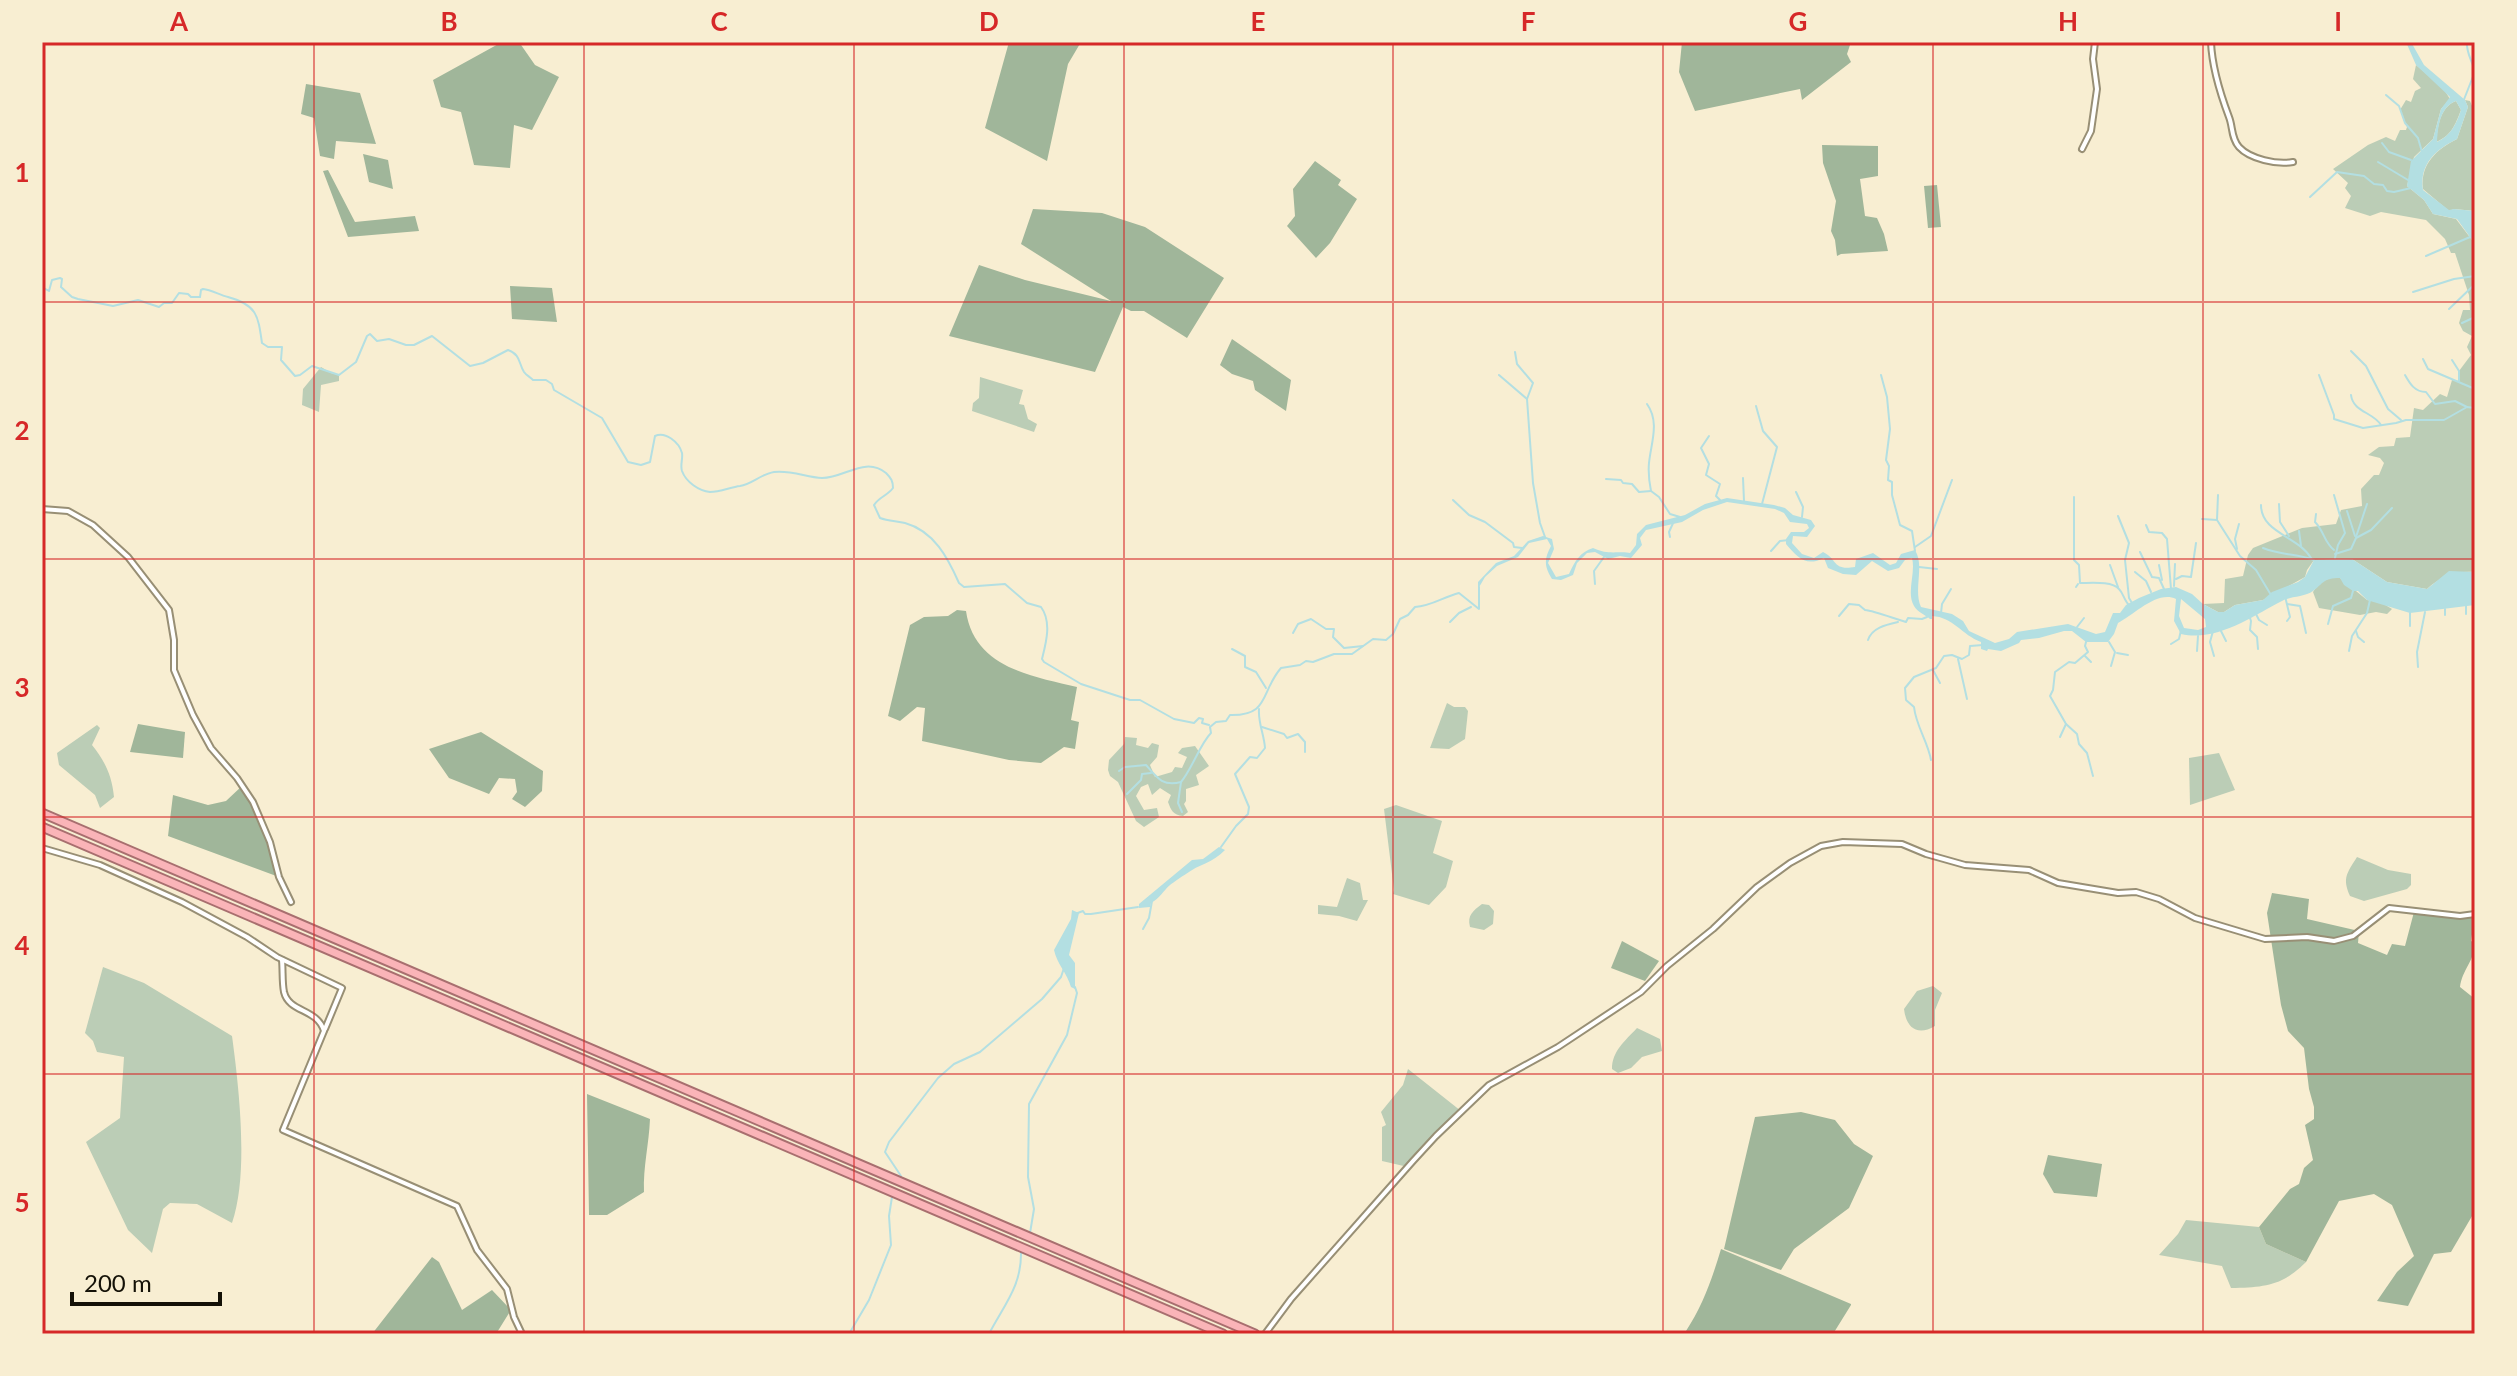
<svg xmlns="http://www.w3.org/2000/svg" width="2517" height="1376" font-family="Lato,sans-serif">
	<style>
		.green { fill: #bbcdb6 }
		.forest { fill: #a0b69a }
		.water { fill: #b3dfe2; fill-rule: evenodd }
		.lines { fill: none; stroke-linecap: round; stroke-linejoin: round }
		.stream { stroke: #b3dfe2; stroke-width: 2 }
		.minor-casing { stroke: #988f75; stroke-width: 8 }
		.trunk-casing { stroke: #a86f6f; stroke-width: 11 }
		.minor { stroke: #fff; stroke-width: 4 }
		.trunk { stroke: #fab4b8; stroke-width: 7 }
		.grid { fill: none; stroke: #d62828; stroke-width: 2; stroke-opacity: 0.55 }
		.neatline { fill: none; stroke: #d62828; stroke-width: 3 }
		.grid-label { font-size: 26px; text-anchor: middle; font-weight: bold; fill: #d62828 }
	</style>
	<rect width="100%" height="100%" fill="#f8eed2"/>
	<g class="green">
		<path d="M2416,65L2443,88L2450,99L2441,109L2433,139L2414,157L2407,186L2424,200L2433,214L2456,219L2475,244V572C2457,570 2439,577 2427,589L2387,582L2352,559L2314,560L2307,570L2305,577L2263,600L2235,605L2224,612H2218L2203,604L2224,603L2225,579L2243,576L2248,555L2253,548L2302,528L2336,524L2341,510L2362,506L2361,489L2374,475H2379L2384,463L2380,458L2368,455L2379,447L2394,446L2396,438L2410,437L2414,408L2423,410L2440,394L2447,397L2452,380L2459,381V371L2471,355L2467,347L2472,336L2463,331L2459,323L2463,310H2470L2469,295L2455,253H2451L2445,239L2426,220L2381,212L2370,216L2345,208L2351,196L2345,188L2348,183L2333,169L2368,145L2386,137L2395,141L2400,130H2406L2407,127L2400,110L2406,100L2411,102L2415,91L2421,88L2413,79Z"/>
		<path d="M2465,100L2470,101L2475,113L2473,120L2475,211L2454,209L2449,211L2423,189C2420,164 2437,149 2457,139L2468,107Z"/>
		<path d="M2456,101L2461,110C2455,125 2452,135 2436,142C2438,126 2440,107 2456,101Z"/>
		<path d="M321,367L331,373L339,375V381L321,385L319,412L302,405L303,389Z"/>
		<path d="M980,377L1023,390L1019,404L1024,405L1028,419L1037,424L1034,432L972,411L973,403L979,398Z"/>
		<path d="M2330,578H2340L2367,600L2382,603L2392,609L2387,614L2376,612L2360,615L2319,608L2313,592L2319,583Z"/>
		<path d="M1447,703L1454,707H1465L1468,711L1465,739L1449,749L1430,748Z"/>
		<path d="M97,725L100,728L92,745C105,761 112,776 114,797L100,808L95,795L59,765L57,753Z"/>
		<path d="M1125,737L1137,738L1136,745L1148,748L1152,743L1159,745L1157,757L1150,765L1155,777L1172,772L1175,767L1182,768L1187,757L1178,753L1182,748L1195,746L1209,766L1196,775L1199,785L1186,789V801L1184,804L1188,812L1183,816C1173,815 1171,810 1168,802L1171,795L1160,788L1152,795L1148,784L1141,787L1136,796L1144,810L1157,808L1159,817L1144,827L1136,821L1118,782L1110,776L1108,770L1109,760L1124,744Z"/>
		<path d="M2219,753L2235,790L2190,805L2189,758Z"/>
		<path d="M1396,805L1442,821L1433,853L1453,861L1446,887L1429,905L1393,894L1394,890L1384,809Z"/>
		<path d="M2357,857L2388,870L2411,874V885L2407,889L2364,901L2350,896C2342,878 2347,873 2357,857Z"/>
		<path d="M1347,878L1360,883L1363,900H1368L1357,921L1339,916L1318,914V905L1337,907Z"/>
		<path d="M1482,904L1489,905L1494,911L1493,924L1484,930L1470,927C1467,915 1473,911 1482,904Z"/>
		<path d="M103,967L144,983L232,1036C239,1087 249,1174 232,1223L197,1204L170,1203L163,1209L152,1253L128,1230L86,1142L120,1118L124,1057L97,1052L93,1041L85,1033Z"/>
		<path d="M1933,986L1942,993L1935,1010V1026C1917,1037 1906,1027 1904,1009L1917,991Z"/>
		<path d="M1637,1028L1660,1039L1662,1051L1642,1057L1631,1068L1618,1073L1612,1069C1612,1051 1625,1041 1637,1028Z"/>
		<path d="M1408,1069L1461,1111L1408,1167L1382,1161V1127L1386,1125L1381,1112L1403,1085Z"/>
		<path d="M2186,1220L2259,1227L2266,1244L2306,1262C2282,1286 2265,1287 2231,1288L2222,1266L2159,1255L2178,1234Z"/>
	</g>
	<g class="forest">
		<path d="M502,42H519L535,65L559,77L532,130L514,125L510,168L474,165L461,112L441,107L433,80Z"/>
		<path d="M1009,42H1081L1068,64L1047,161L985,128Z"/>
		<path d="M1682,42H1851L1847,54L1851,62L1802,100L1800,89L1695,111L1679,72Z"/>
		<path d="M306,84L360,93L376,144L336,141L334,159L320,156L314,118L301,114Z"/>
		<path d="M1822,145L1878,146V176L1860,179L1865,216L1877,218L1884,234L1888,251L1841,254L1837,256L1835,240L1831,231L1836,201L1823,163Z"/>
		<path d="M363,154L388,160L393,189L369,182Z"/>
		<path d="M1315,161L1341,180L1338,185L1357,199L1330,243L1316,258L1287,226L1295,216L1293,189Z"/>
		<path d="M328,170L355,222L415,216L419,231L348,237L323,171Z"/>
		<path d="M1937,185L1941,227L1928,228L1924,186Z"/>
		<path d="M1033,209L1102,213L1145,227L1224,278L1187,338L1144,311H1131L1123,307L1095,372L949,336L979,265L1025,280L1111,301L1021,244Z"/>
		<path d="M510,286L552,288L557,322L512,319Z"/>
		<path d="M1232,339L1291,380L1286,411L1255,390L1253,381L1232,374L1220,365Z"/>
		<path d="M957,610L966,611C974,667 1030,676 1077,687L1071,720L1079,722L1075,749L1064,747L1041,763L1009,760L922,741L925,708L917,707L900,721L888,716L910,625L924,617L948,616Z"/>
		<path d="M138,724L185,732L183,758L130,752Z"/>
		<path d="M481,732L543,771L542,791L525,807L512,799L517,792L515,779L499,778L489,794L449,778L429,749Z"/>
		<path d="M243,785C260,814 270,844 279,877L168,836L173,795L208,805L226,801Z"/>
		<path d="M2272,893L2309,899L2307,919L2359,931L2358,943L2387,955L2392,944L2405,946L2414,912L2475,914L2471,941L2475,943C2475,960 2462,970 2460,987L2475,999V1211L2451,1252L2434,1254L2408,1306L2377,1301L2397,1272L2414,1256L2392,1205L2374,1194L2339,1201L2306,1262L2266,1244L2259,1227L2290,1189L2299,1184L2304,1168L2313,1160L2305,1125L2314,1119V1107L2309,1089L2304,1048L2288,1031L2281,1005L2267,913Z"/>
		<path d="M1622,941L1659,961L1645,981L1611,968Z"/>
		<path d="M587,1094L650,1119C649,1144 643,1167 644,1192L607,1215H589Z"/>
		<path d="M1801,1112L1835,1120L1854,1144L1873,1156L1849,1208L1794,1249L1781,1270L1724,1249L1755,1117Z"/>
		<path d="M2048,1155L2102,1164L2097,1197L2054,1193L2043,1174Z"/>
		<path d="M1721,1249L1851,1304V1305L1833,1334H1695L1686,1331C1703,1305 1712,1279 1721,1249Z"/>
		<path d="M432,1257L439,1262L462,1310L492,1290L511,1310L496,1334H372Z"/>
	</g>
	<g class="water">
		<path d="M2406,42H2411L2424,65L2465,100L2468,107L2457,139C2437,149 2419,163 2423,190L2449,210L2454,209L2475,211V244L2457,219L2433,214L2424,200L2407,186L2411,161L2433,139L2441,109L2450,97L2416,65ZM2456,101L2461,110C2456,125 2451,135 2437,142C2438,126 2440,107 2456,101Z"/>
		<path d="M1727,498L1774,505L1785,508L1793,515L1811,520L1815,526L1807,537L1793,536L1792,543L1802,554L1814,558L1823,552C1838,559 1832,571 1855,567L1856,559L1873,553L1890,565L1896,563L1901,554L1915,550C1925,566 1913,589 1921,607L1952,614L1963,621L1969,631L1995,643L2009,639L2017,632L2068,624L2096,634L2105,632L2113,613H2120L2126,605L2139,598L2161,589L2176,587L2192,594L2203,604L2218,612H2224L2235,605L2263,600L2272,592L2298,582L2305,577L2314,560L2352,559L2387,582L2427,589L2449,571L2475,572V605L2410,613L2367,600L2358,591H2353L2344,585L2340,578C2323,578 2324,583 2313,591C2305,597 2291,596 2282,601C2252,616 2218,642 2181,634L2174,621L2176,599C2157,590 2134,615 2118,623L2114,634L2108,642H2086L2072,631H2064L2039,638L2021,640L2019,643L2001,651L1988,649L1987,651L1981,649V642C1962,635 1953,617 1932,616V619H1930C1926,615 1917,612 1914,606C1906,593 1916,572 1912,558L1905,560L1899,568L1888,571L1872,561L1856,575L1843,574L1828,568L1824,558C1806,567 1798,558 1786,544V539L1791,532H1804L1809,528L1807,524L1790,522L1784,513L1775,509L1727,502L1703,510L1682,522L1646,530L1640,538L1642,545L1631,558L1620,556L1608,559L1595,552L1587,553L1577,563L1573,575L1561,580L1552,579C1544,566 1544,559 1551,546L1547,539L1529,543L1518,557L1497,566L1485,577L1478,589V582L1496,563L1514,556L1528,541L1543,536L1552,539L1554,549L1548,563L1556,577L1569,574C1575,561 1580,552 1593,548C1608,555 1614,551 1630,553L1636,545L1637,534L1646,525L1685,515L1705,504ZM2181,599L2205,619L2206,627L2198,630L2184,628L2179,616Z"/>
		<path d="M1219,847L1225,850C1213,863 1199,864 1186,874C1181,877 1174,882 1170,885C1163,891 1160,898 1151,903L1150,907L1139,908V904L1192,860L1203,859Z"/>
		<path d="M1072,910L1079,913L1069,955L1075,963V989L1071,987C1067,973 1057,964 1054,950L1071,919Z"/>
	</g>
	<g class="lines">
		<g class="stream">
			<path d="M2467,42C2466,54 2473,61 2475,73"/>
			<path d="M2386,95L2399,106L2405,123L2418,138L2422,152"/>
			<path d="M2463,102L2474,74"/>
			<path d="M2382,143L2389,152L2411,160"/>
			<path d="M2475,158V170"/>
			<path d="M2378,162L2408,180"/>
			<path d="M2475,172L2473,187L2475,197"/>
			<path d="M2310,197L2337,172L2364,176L2374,184L2383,185L2387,191L2394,192L2411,188"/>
			<path d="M2426,256L2470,237"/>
			<path d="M42,287L49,291L52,280L60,278L62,279L61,287L72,297L78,299L113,306L138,300L159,307L164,303H172L179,293L188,294L191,297H200L201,290L203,289C212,290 219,295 228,297C257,305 258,315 262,343L268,347H282L281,360L295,376L300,375L312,366L339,375L356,362L367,336L370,334L377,341L389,339L406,345H414L432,336L470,366L483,363L508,350C521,355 518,362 524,372C526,375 530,377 533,380H546L552,384L554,390L602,418L628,462L641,465L650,462L655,436C665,431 679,442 682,453C683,459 680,465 682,471C686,482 699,491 710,492C720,492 731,487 740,486C752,484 761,474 774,472C791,470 806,477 822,478C845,478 865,456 886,473C891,478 893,481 893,488C887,496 879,497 874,505L880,518C888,521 897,521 905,523C934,531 948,558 959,583L964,587L1005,584L1027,603L1041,607C1052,622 1046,643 1042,659L1044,662L1081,684L1130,700H1140L1174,719L1194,723L1199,718L1203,719L1202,723L1209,725"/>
			<path d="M2413,292L2454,279L2475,276"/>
			<path d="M2449,309L2475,284"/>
			<path d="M2462,323L2475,317"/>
			<path d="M2351,351L2366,366L2388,409L2401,420"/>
			<path d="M1515,352L1517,364L1533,383L1527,399"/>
			<path d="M2423,359L2428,369L2475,389"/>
			<path d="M2452,360L2459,371V381"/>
			<path d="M1499,375L1527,399L1533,483L1540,523L1545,537"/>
			<path d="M1881,375L1887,397L1890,429L1886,460L1889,466L1888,480L1892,482V495L1900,525L1912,531L1915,551"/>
			<path d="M2319,375L2334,415V419L2363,428L2396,423L2406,420H2444L2467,407L2475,408"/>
			<path d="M2405,375C2410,384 2415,392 2426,392L2435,404L2455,401L2467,407"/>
			<path d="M2351,395C2353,412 2373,412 2381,425"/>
			<path d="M1647,404C1660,422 1651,443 1649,463C1648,473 1649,481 1651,491L1659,497L1670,514L1680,517"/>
			<path d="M1756,406L1763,431L1777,447L1762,504"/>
			<path d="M1709,436L1701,448L1709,464L1706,475L1720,484L1716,496L1720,500"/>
			<path d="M1743,478L1744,501"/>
			<path d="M1606,479L1621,480L1623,483L1632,484L1639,492L1651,491"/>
			<path d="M1796,492L1803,507L1802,517"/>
			<path d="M2218,495L2217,520L2240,556L2256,570L2271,595"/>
			<path d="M2334,495L2345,533L2338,545L2335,558"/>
			<path d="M2074,497V560L2079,565L2080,583C2092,583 2112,581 2119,589C2124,594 2124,601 2130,606"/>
			<path d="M1453,500L1469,515L1485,522L1513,543L1514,547L1522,548"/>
			<path d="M2279,504L2280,522L2289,536"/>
			<path d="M2261,505C2261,533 2298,536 2311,558"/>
			<path d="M2347,511L2355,536"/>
			<path d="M2316,514L2315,522C2324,531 2324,542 2334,550"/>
			<path d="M2118,516L2129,543L2125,560L2129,598L2132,603"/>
			<path d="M2202,519L2217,520"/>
			<path d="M2146,525L2149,532L2162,533L2167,539L2171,589"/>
			<path d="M2299,531L2301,546"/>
			<path d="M1670,537L1669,532L1674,521"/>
			<path d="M2356,537L2367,504"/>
			<path d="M1915,547L1931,536L1952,480"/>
			<path d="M2263,548C2280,555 2298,554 2314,560"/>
			<path d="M2237,549L2235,539L2239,524"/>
			<path d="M1771,551L1780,541L1789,540"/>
			<path d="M2140,552L2152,577L2159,578L2164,589"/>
			<path d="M2335,554L2351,549L2356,538L2371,530L2392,508"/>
			<path d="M2110,565L2118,587"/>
			<path d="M2159,565L2162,580"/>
			<path d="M1919,567L1937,569"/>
			<path d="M2135,572L2146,581L2151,592"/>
			<path d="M2176,579L2182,576L2191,577L2196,543"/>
			<path d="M1595,584L1594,571L1604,557"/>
			<path d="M2174,586L2175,564"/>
			<path d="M2076,587L2078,584"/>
			<path d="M2285,596L2290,617L2287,621"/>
			<path d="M2287,604L2300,606L2306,633"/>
			<path d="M2445,609V615"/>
			<path d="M2255,612L2259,620L2267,625"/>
			<path d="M1941,613L1942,604L1951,589"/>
			<path d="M2410,613V626"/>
			<path d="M2466,614V606"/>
			<path d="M2249,615L2251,621L2250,630L2257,637L2258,649"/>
			<path d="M1839,616L1849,604L1859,605L1865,610C1875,611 1895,619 1906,622L1908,618L1922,619L1927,617"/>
			<path d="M1450,622L1459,613L1471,607"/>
			<path d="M2328,624L2333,606L2351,598L2353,591"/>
			<path d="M2077,627L2084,618"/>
			<path d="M2213,631L2210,642L2214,656"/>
			<path d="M2221,631L2226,641"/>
			<path d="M2356,631L2358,637L2364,642"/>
			<path d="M1293,633L1298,624L1311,619L1326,629H1334L1333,637L1344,648L1363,646"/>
			<path d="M1868,640C1872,628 1885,625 1898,622"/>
			<path d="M2086,642L2085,646L2088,652L2075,663L2069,662L2055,672L2053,690L2050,696L2066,724L2077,734L2079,744L2087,753L2093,776"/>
			<path d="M2109,642L2115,652L2111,666"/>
			<path d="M2171,644L2179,639L2181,630"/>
			<path d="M1232,649L1245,656V667L1256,672L1266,688"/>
			<path d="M2197,651L2198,636"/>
			<path d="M2349,651L2352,636L2367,613L2370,600"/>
			<path d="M2117,653L2128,655"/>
			<path d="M2085,656L2091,662"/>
			<path d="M1958,659L1967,699"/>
			<path d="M2418,667L2417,652L2425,612"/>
			<path d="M1933,670L1940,683"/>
			<path d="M1262,727L1284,734L1287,738L1298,734L1305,742V752"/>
			<path d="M2060,737L2066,724"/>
			<path d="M1931,760C1928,742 1916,726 1914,707L1906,700L1905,688L1914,677L1936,668L1944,656L1952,655L1962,659L1969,655L1970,646L1983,645"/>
			<path d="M1119,771L1125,767L1146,765C1157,778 1163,787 1181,782C1192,769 1200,744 1211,733L1210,727L1216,722L1226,721L1230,715C1270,716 1260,692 1281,668L1300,665L1306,661L1313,662L1334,654H1352L1373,639L1386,640L1393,634L1400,619L1408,615L1415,607C1432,606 1443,597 1459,593L1479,609V587"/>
			<path d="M1181,782L1178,803L1182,812"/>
			<path d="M1127,794L1141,780L1142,774L1151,773"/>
			<path d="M1221,847L1236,826L1248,814L1249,807L1235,774L1250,757L1257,758L1265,748C1264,734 1258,723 1259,709"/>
			<path d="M1075,914L1083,911L1085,914H1091L1138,907"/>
			<path d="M1143,929L1149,918L1152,901"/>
			<path d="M901,1176L885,1152L889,1142L938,1078L954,1064L980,1052L1042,999L1061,977L1064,968"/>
			<path d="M1030,1233L1034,1209L1028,1177L1029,1104L1067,1035L1077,993L1075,987"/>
			<path d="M849,1334L869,1300L891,1245L889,1216L892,1197"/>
			<path d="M989,1334C1004,1305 1022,1286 1021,1251"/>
		</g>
		<g class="minor-casing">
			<g id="minor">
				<path d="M2211,42C2212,68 2220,93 2229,117C2233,127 2231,138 2239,147C2250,159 2277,165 2293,162"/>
				<path d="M2082,149L2091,131L2097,89L2093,59L2095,42"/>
				<path d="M42,509L68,511L93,525L128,557L169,610L174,640V670L193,715L211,748L237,778L253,802L270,842L279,877L291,902"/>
				<path d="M42,848L100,865L182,902L247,937L277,957L342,988L325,1029"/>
				<path d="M282,960C283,970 282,982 284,992C289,1013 317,1008 324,1031L283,1130L457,1206L477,1250L507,1289L514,1317L522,1334"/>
				<path d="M1265,1334L1291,1299L1413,1161L1436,1136L1489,1085L1558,1047L1641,992L1667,966L1713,929L1757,887L1790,863L1821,846L1843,842L1902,844L1926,854L1965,865L2029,870L2058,883L2118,893L2136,892L2159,899L2195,918L2265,939L2307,937L2334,941L2353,936L2389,908L2460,916L2475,914"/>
			</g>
		</g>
		<g class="trunk-casing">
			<g id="trunk">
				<path d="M42,813L1255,1334"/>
				<path d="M42,827L1223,1334"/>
			</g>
		</g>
		<use href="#minor" class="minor"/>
		<use href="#trunk" class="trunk"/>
	</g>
	<path class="grid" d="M314,42V1334M584,42V1334M854,42V1334M1124,42V1334M1393,42V1334M1663,42V1334M1933,42V1334M2203,42V1334M42,302H2475M42,559H2475M42,817H2475M42,1074H2475"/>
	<rect width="2517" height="1376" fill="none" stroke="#f8eed2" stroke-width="88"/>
	<path d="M72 1292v12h148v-12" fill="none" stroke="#141107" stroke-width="4"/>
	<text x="84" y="1292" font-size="24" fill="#141107" stroke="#f8eed2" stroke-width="6" paint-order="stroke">200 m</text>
	<rect x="44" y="44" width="2429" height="1288" class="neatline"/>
	<g class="grid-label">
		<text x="179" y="31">A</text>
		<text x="449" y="31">B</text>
		<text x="719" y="31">C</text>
		<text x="989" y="31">D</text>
		<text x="1258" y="31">E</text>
		<text x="1528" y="31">F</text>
		<text x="1798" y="31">G</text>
		<text x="2068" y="31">H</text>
		<text x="2338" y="31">I</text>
		<text x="22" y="182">1</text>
		<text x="22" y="440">2</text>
		<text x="22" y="697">3</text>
		<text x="22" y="955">4</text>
		<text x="22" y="1212">5</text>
	</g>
</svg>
